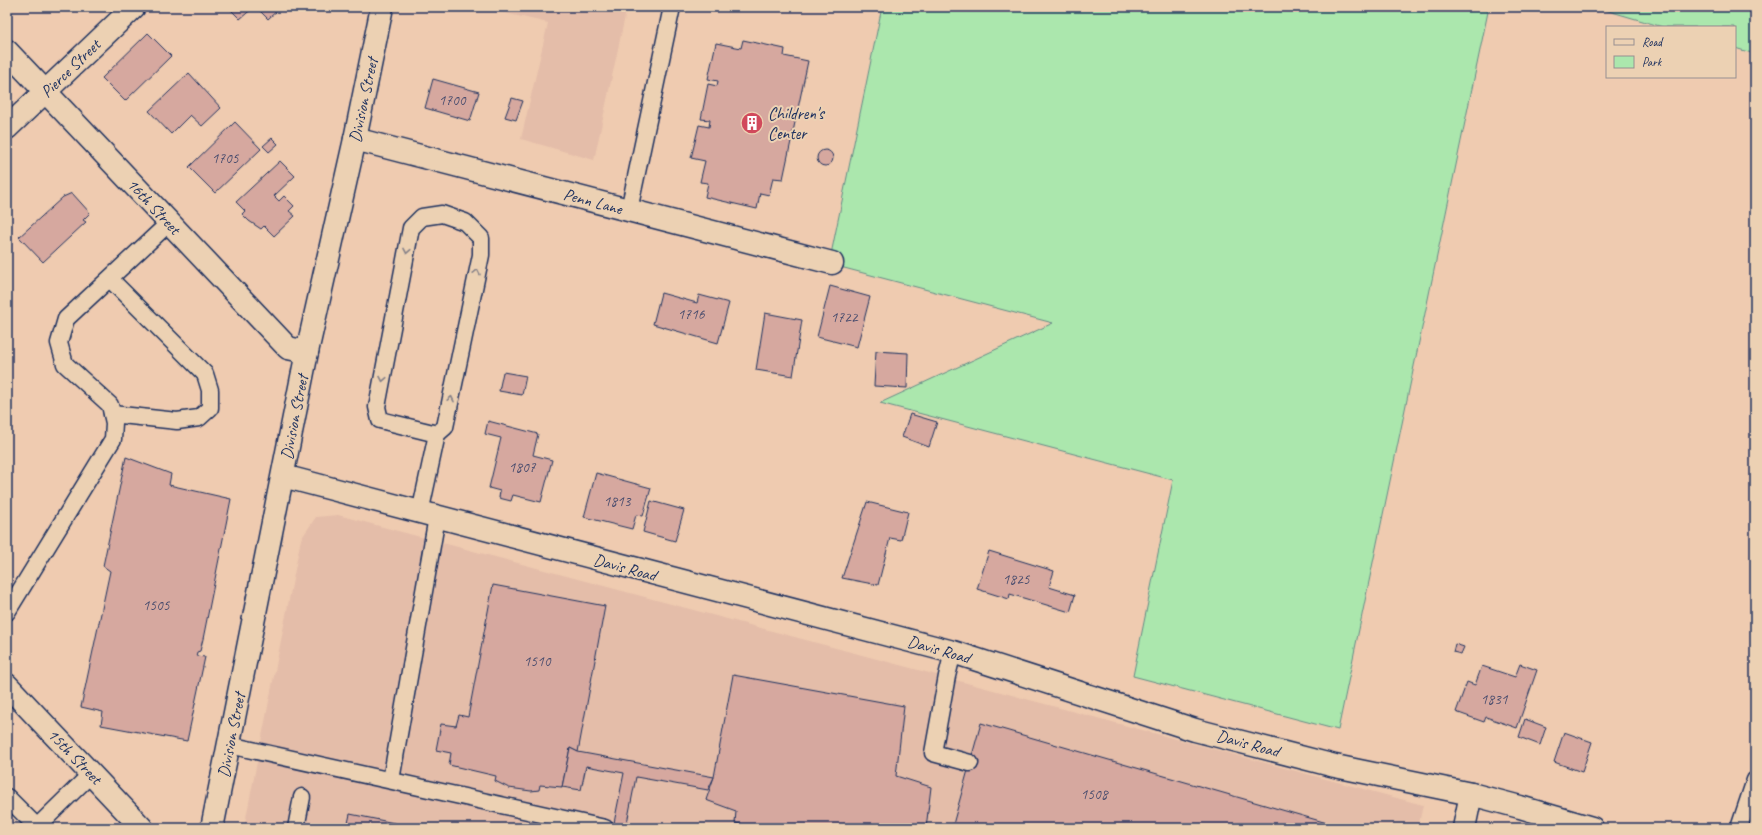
<svg xmlns="http://www.w3.org/2000/svg" width="1762" height="835" font-family="Caveat,sans-serif">
	<style>
		.built { fill: #e4bda9 }
		.green { fill: #abe7ad; stroke: #638b86 }
		.building { fill: #d6a89f; stroke: #1b2f5e }
		.lines { fill: none; stroke-linecap: round; stroke-linejoin: round }
		.service-casing { stroke: #1b2f5e; stroke-width: 19 }
		.minor-casing { stroke: #1b2f5e; stroke-width: 25 }
		.tertiary-casing { stroke: #1b2f5e; stroke-width: 25 }
		.service { stroke: #ecd1b3; stroke-width: 16 }
		.minor { stroke: #ecd1b3; stroke-width: 22 }
		.tertiary { stroke: #ecd1b3; stroke-width: 22 }
		.oneway { stroke: #848088 }
		.labels { text-anchor: middle; stroke-width: 4; stroke-linejoin: round; paint-order: stroke }
		.number-label { font-size: 15px; fill: #4a4d6e }
		.street-label { font-size: 17px; fill: #1b2f5e; stroke: #ecd1b3 }
		.poi-label { font-size: 17px; fill: #1b2f5e; stroke: #ecd1b3; text-anchor: start }
	</style>
	<rect width="100%" height="100%" fill="#efcbb0"/>
	<filter id="ink" filterUnits="userSpaceOnUse"><feTurbulence type="fractalNoise" baseFrequency=".025" numOctaves="2"/><feDisplacementMap in="SourceGraphic" scale="8" xChannelSelector="R" yChannelSelector="G"/><feConvolveMatrix kernelMatrix="1 2 1 2 8 2 1 2 1" color-interpolation-filters="sRGB"/></filter>
	<g filter="url(#ink)">
		<g class="built">
			<path d="M480,7H627L594,160L521,139L548,23Z"/>
			<path d="M338,515L1423,805L1418,828H244L301,539L316,517Z"/>
		</g>
		<g class="green">
			<path d="M882,7H1489L1338,730L1133,676L1173,480L880,403L1053,323L829,264Z"/>
			<path d="M1595,7H1755V54L1735,48V27H1663Z"/>
		</g>
		<g class="building">
			<path d="M228,7H254L240,19Z"/>
			<path d="M256,7H281L268,19Z"/>
			<path d="M148,33L171,56L125,101L102,78Z"/>
			<path d="M743,40L785,49L784,56L808,61L783,179L773,178L769,195L760,193L757,209L705,197L708,183L700,182L705,161L691,158L699,125L709,127L710,120L701,119L708,84L717,86L718,81L708,79L716,43L741,48Z"/>
			<path d="M189,73L221,108L202,126L190,115L171,134L149,111Z"/>
			<path d="M433,79L479,92L470,121L425,108Z"/>
			<path d="M512,98L523,101L516,120L505,117Z"/>
			<path d="M235,122L261,149L215,193L189,167Z"/>
			<path d="M272,138L278,144L269,152L263,146Z"/>
			<circle cx="825" cy="158" r="8"/>
			<path d="M280,161L295,176L274,196L279,201L284,196L294,206L289,211L295,216L274,236L264,226L261,229L249,221L242,214L245,211L236,202Z"/>
			<path d="M72,193L90,213L83,220L86,222L43,262L19,237L63,197Z"/>
			<path d="M830,286L870,297L857,347L817,337Z"/>
			<path d="M661,293L697,303L699,295L729,303L718,343L653,324Z"/>
			<path d="M765,313L802,320L793,376L756,370Z"/>
			<path d="M876,351L908,353L907,388L874,386Z"/>
			<path d="M503,372L526,376L522,395L499,391Z"/>
			<path d="M910,414L937,422L929,447L902,437Z"/>
			<path d="M488,421L538,434L533,455L552,460L541,502L513,495L511,501L499,498L500,491L489,488L501,438L485,434Z"/>
			<path d="M126,457L171,474L169,485L231,499L203,639L200,651L197,652L196,656L205,657L187,741L101,725L103,712L81,707L110,571L103,566Z"/>
			<path d="M596,473L651,488L643,516L636,515L632,529L584,517Z"/>
			<path d="M651,501L684,510L675,541L643,532Z"/>
			<path d="M867,502L908,512L901,540L890,538L878,585L842,578Z"/>
			<path d="M989,551L1054,571L1049,587L1075,595L1070,612L1010,594L1009,599L977,589Z"/>
			<path d="M493,585L605,606L578,752L570,748L562,787L540,785L539,790L531,791L509,788L495,781L496,776L449,765L451,753L436,750L441,724L456,726L459,715L468,717Z"/>
			<path d="M1455,644L1464,647L1461,654L1453,652Z"/>
			<path d="M1520,664L1537,670L1517,728L1486,717L1484,722L1456,712L1467,682L1475,685L1482,666L1515,677Z"/>
			<path d="M733,675L904,706L896,776L931,787L926,828H763L735,823L736,811L706,800L714,777Z"/>
			<path d="M1525,719L1546,727L1540,745L1519,737Z"/>
			<path d="M981,723L1334,825L1333,828H952Z"/>
			<path d="M1564,732L1592,742L1582,772L1554,762Z"/>
			<path d="M570,748L578,752L714,777L708,790L636,777L626,828H613L624,773L586,766L581,790L562,787Z"/>
			<path d="M350,814L419,828H347Z"/>
		</g>
		<g class="lines">
			<g class="service-casing">
				<g id="service">
					<path d="M629,210L672,7"/>
					<path d="M110,279L205,374L210,390V408L199,418L177,421L112,414"/>
					<path d="M420,513L437,434L445,427L481,255V238L465,222L442,214L422,217L411,228L377,407L380,420L437,434"/>
					<path d="M7,612L113,439L114,423L110,405L65,364L59,343L66,319L170,222"/>
					<path d="M953,652L947,676L933,753L970,763"/>
					<path d="M229,745L605,828"/>
					<path d="M391,780L437,517"/>
					<path d="M7,797L37,827"/>
					<path d="M38,828L37,827L91,774"/>
					<path d="M296,828L302,797"/>
					<path d="M1739,828L1755,780"/>
				</g>
			</g>
			<g class="minor-casing">
				<g id="minor">
					<path d="M7,51L288,348L307,352"/>
					<path d="M7,128L134,7"/>
					<path d="M355,139L832,263"/>
					<path d="M283,476L953,652L1195,730L1335,766L1471,794L1520,807L1592,828"/>
					<path d="M1464,828L1471,794"/>
				</g>
			</g>
			<g class="tertiary-casing">
				<g id="tertiary">
					<path d="M7,685L142,828"/>
					<path d="M212,828L307,352L355,139L382,7"/>
				</g>
			</g>
			<use href="#service" class="service"/>
			<use href="#minor" class="minor"/>
			<use href="#tertiary" class="tertiary"/>
		</g>
		<defs><path id="oneway-chevron" d="M-2-3.5L2.5 0L-2 3.5" fill="none" stroke-width="1.6" stroke-linecap="round" stroke-linejoin="round"/></defs>
		<g class="oneway">
			<use href="#oneway-chevron" transform="translate(407 251) rotate(101)"/>
			<use href="#oneway-chevron" transform="translate(477 272) rotate(-78)"/>
			<use href="#oneway-chevron" transform="translate(383 379) rotate(101)"/>
			<use href="#oneway-chevron" transform="translate(451 399) rotate(-78)"/>
		</g>
	</g>
	<defs>
		<g id="building-disc" transform="scale(1.15)"><circle r="9.5" fill="#d1495b" stroke="#ecd1b3"/><path d="M-4-6H4V6H1V3H-1V6H-4ZM-2.5-4.3h1.7v1.8h-1.7ZM.8-4.3h1.7v1.8H.8ZM-2.5-1h1.7V.8h-1.7ZM.8-1h1.7V.8H.8Z" fill="#fff"/></g>
	</defs>
	<g fill-rule="evenodd">
		<use href="#building-disc" x="752" y="123"/>
	</g>
	<g class="labels">
		<g class="number-label">
			<text x="452" y="105">1700</text>
			<text x="225" y="163">1705</text>
			<text x="691" y="319">1716</text>
			<text x="844" y="322">1722</text>
			<text x="522" y="472">1807</text>
			<text x="617" y="506">1813</text>
			<text x="1016" y="584">1825</text>
			<text x="156" y="610">1505</text>
			<text x="537" y="666">1510</text>
			<text x="1494" y="704">1831</text>
			<text x="1094" y="799">1508</text>
		</g>
		<g class="street-label">
			<text transform="translate(70 68) rotate(-44)" y="6">Pierce Street</text>
			<text transform="translate(363 100) rotate(-78)" y="6">Division Street</text>
			<text transform="translate(593 201) rotate(15)" y="6">Penn Lane</text>
			<text transform="translate(154 206) rotate(47)" y="6">16th Street</text>
			<text transform="translate(294 417) rotate(-79)" y="6">Division Street</text>
			<text transform="translate(625 567) rotate(15)" y="6">Davis Road</text>
			<text transform="translate(939 649) rotate(16)" y="6">Davis Road</text>
			<text transform="translate(231 735) rotate(-79)" y="6">Division Street</text>
			<text transform="translate(1248 743) rotate(15)" y="6">Davis Road</text>
			<text transform="translate(75 756) rotate(46)" y="6">15th Street</text>
		</g>
		<g class="poi-label">
			<text x="768" y="119">Children's<tspan x="768" dy="20">Center</tspan></text>
		</g>
	</g>
	<rect width="1762" height="835" fill="none" stroke="#ecd1b3" stroke-width="24"/>
	<rect x="12" y="12" width="1738" height="811" fill="none" stroke="#1b2f5e" stroke-width="1.5" filter="url(#ink)"/>
	<rect x="1606" y="26" width="130" height="52" fill="#ecd1b3" stroke="#989091"/>
	<rect x="1614" y="39" width="20" height="6" fill="#ecd1b3" stroke="#989091"/>
	<text x="1642" y="46" font-size="12" fill="#1b2f5e">Road</text>
	<rect x="1614" y="56" width="20" height="12" fill="#abe7ad" stroke="#989091"/>
	<text x="1642" y="66" font-size="12" fill="#1b2f5e">Park</text>
</svg>
